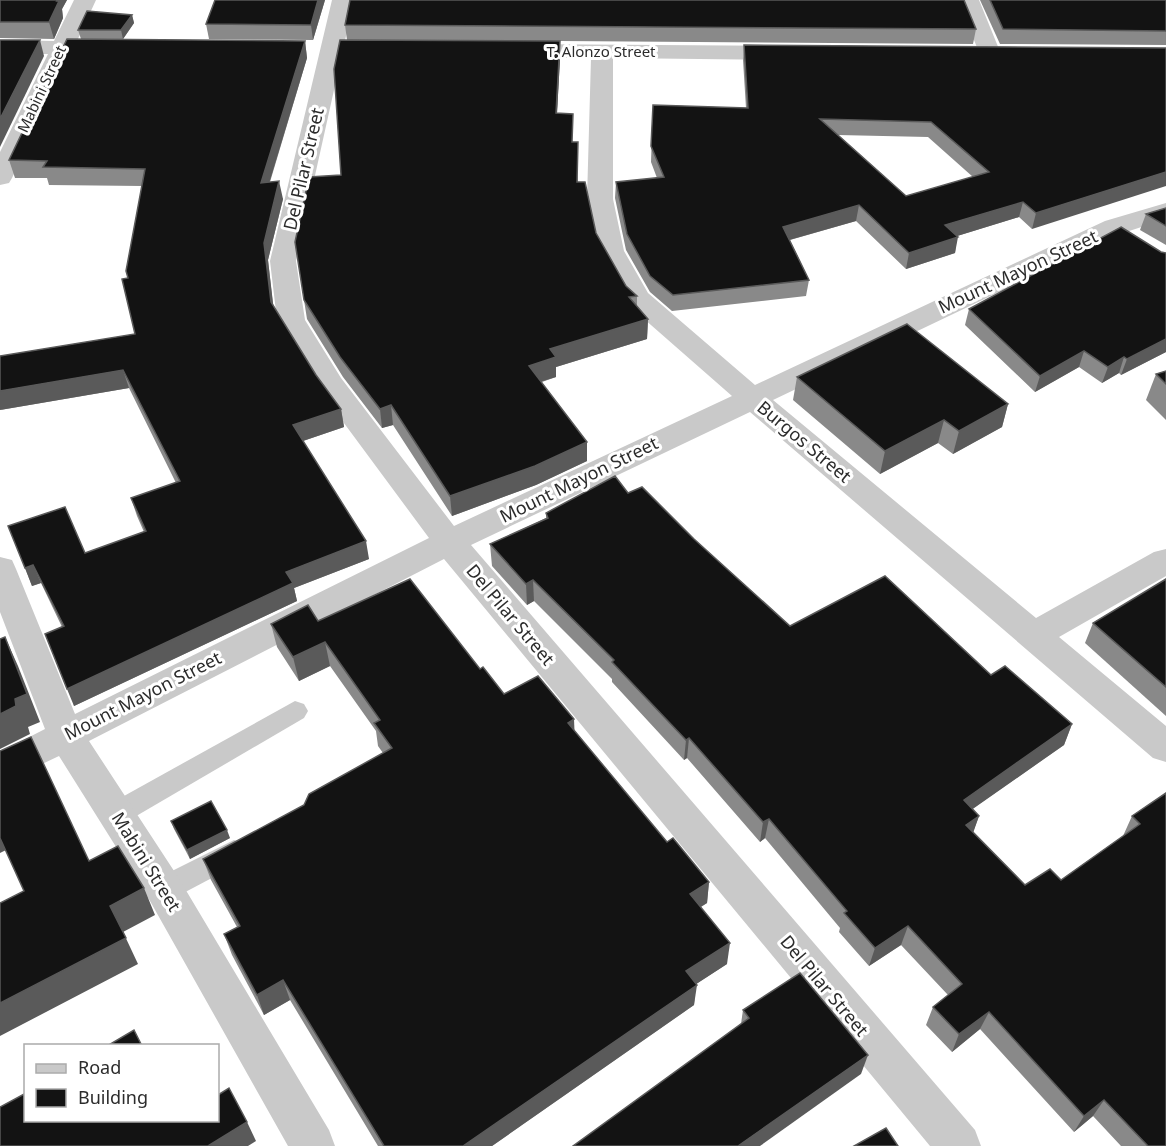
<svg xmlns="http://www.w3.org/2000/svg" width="1166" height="1146" font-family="'Noto Sans',sans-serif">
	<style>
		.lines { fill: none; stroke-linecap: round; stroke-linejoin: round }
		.lane { fill: #c9c9c9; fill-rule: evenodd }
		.street { fill: #c9c9c9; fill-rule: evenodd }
		.wall { fill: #898989; fill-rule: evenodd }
		.shaded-wall { fill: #5a5a5a }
		.building { fill: #131313; stroke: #5a5a5a; stroke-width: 1.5; fill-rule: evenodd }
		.labels { text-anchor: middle; stroke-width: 6; stroke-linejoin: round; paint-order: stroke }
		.far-street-label { font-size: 15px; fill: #2c2c2c; stroke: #fff }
		.street-label { font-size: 18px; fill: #2c2c2c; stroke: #fff }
	</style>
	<rect width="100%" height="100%" fill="#fff"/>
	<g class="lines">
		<g class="lane">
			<path d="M295,701L304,704L308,711L304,718L126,822L116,826L106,822L102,814L106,806Z"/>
			<path d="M234,840L244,843L248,852L244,861L174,898L164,902L154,898L150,889L154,880Z"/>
		</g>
		<g class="street">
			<path d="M74,0H96L77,41L114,43L117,48L114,53L70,54L12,178L9,183L0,185V152L48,54H0V40L54,41Z"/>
			<path d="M332,0H354L296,261L305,320L341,378L454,526L732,396L627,304L598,251L587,199L591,58H515L507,56L504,51L507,46L515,44L787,46L795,48L798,53L795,58L787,60L613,58V199L624,251L648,293L755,385L1105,221L1166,203V219L1123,233L773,400L1036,618L1154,552L1166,549V576L1059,637L1166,726V762L1153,758L750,412L471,545L975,1130L981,1146H930L444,559L89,741L178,877L329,1130L335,1146H288L150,901L59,756L0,784V752L45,729L0,612V557L12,560L16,569L75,714L429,538L321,392L277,320L270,261Z"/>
			<path d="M957,0H979L1001,54L998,59L990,61L982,59Z"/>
		</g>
	</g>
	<g class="wall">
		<path d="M0,0H67L62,9L63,18L54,39L0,38Z"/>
		<path d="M215,0H325L313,40L209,39L206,24Z"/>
		<path d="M980,0H1166V45L1000,44Z"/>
		<path d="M132,15L134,23L123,39H81L78,30Z"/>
		<path d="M345,25L976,29L973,44L560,41V59L557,113L573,142L578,182L596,233L626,286L637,296V306L648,319L647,339L556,367V377L542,382L587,461L536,485L452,516L393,425L382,428L343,377L307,319L304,300L341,175L347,40Z"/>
		<path d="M305,41L307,58L270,182L283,199L268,260L273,305L316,375L341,409L344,427L303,441L369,559L294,588L297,601L74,706L62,627L41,583L32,586L25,568L85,553L144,532L137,516L131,498L176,483L129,388L0,410L135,334L128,278L142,186L49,185L47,178H15L9,160Z"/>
		<path d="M744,45L1166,48L1032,229L1019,217L957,236L955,253L906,269L856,221L790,240L809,280L806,296L672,311L650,292L626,250L615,198L616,182L657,178L651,162L653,105L746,108L743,60ZM838,135L928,137L973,177L906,196Z"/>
		<path d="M1166,208V245L1140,230L1146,214Z"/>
		<path d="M1161,252L1166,253V352L1121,375L1119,373L1102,383L1079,367L1035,392L965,325L969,309Z"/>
		<path d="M1166,371V420L1146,400L1156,374Z"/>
		<path d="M797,377L1008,404L1002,427L953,454L938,443L880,474L793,400Z"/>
		<path d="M628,493L694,539L790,626L991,675L1072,724L1064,745L972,809L979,816L973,832L1025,885L1061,880L1123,836L1132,816L1166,793V1146H1121L1093,1116L1074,1132L980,1029L952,1052L926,1025L933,1007L948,995L901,945L869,966L839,932L840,928L765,838L760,842L687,758L684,760L612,682V679L534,601L527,605L492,566L490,544L546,518V513Z"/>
		<path d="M1166,579V716L1085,643L1093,623Z"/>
		<path d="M318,621L480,669L504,694L574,731L667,842L709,882L707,903L701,907L727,964L696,984L694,1005L492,1146H378L290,1000L264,1015L232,955L224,934L237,927L211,880L203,859L304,805L383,753L378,746L376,731L330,666L299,681L277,647L271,624Z"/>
		<path d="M171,821L230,838L190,859L174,829Z"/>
		<path d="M743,1010L861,1074L741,1024Z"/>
	</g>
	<g class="shaded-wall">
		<path d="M56,0H67L62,9L63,18L54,39L49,22Z"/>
		<path d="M318,0H325L313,40L311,25Z"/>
		<path d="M132,15L134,23L123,39L121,30Z"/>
		<path d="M40,40L44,56L0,147V119Z"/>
		<path d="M305,41L307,58L264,200L261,183Z"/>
		<path d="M560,41V59L556,132V113Z"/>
		<path d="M1166,172V186L1032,229L1036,213Z"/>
		<path d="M279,181L283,199L268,260L275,320L271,302L264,243Z"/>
		<path d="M1023,202L1019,217L941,241L945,225Z"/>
		<path d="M859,205L856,221L782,242L783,227Z"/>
		<path d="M958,237L955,253L906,269L909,253Z"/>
		<path d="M648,319L647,339L556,367V377L530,385L529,366L550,349Z"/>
		<path d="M1166,339V352L1121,375L1127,359Z"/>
		<path d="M1084,351L1079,367L1035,392L1040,376Z"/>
		<path d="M1124,357L1119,373L1102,383L1108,367Z"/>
		<path d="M123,370L129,388L0,410V391Z"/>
		<path d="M1008,404L1002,427L953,454L959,431Z"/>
		<path d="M391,405L393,425L382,428L380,409Z"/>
		<path d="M341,409L344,427L297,443L293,425Z"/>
		<path d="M944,420L938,443L880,474L885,451Z"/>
		<path d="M587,442V461L536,485L452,516L450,496Z"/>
		<path d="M366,541L369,559L294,588L297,601L74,706L67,689L286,572Z"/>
		<path d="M33,565L41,583L32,586L25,568Z"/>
		<path d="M533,580L534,601L527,605L526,584Z"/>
		<path d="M5,637L18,666L40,722L28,727L30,734L0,749V714Z"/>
		<path d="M325,642L330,666L299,681L293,657Z"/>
		<path d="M574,719L575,743L568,723Z"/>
		<path d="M1072,724L1064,745L957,820L964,800Z"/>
		<path d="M689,738L687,758L684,760L686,740Z"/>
		<path d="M979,816L972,836L966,825Z"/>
		<path d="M769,819L765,838L760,842L763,822Z"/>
		<path d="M227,830L230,838L190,859L187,850Z"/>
		<path d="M0,835L8,849L0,853Z"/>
		<path d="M709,882L707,903L687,915L690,894Z"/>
		<path d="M144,888L155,915L123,932L138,964L0,1036V1003L110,906Z"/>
		<path d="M908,926L901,945L869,966L875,948Z"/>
		<path d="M730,943L727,964L684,992L686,971Z"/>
		<path d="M283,980L290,1000L264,1015L257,995Z"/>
		<path d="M697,985L694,1005L492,1146H463Z"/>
		<path d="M989,1012L980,1029L952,1052L959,1034Z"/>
		<path d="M868,1055L861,1074L760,1146H738Z"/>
		<path d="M1104,1100L1093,1116L1074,1132L1084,1116Z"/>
		<path d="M247,1122L256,1141L248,1146H208Z"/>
	</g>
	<g class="building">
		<path d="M0,0H58L57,1H59L49,22H0Z"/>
		<path d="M215,0H318L311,25L206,24Z"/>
		<path d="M350,0H964L976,29L345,25Z"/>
		<path d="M990,0H1166V31L1003,29Z"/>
		<path d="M87,11L132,15L121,30H78Z"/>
		<path d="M67,39L305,41L261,183L279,181L264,243L271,302L316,375L341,409L293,425L366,541L286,572L293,583L67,689L45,634L64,626L33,565L25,568L8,526L65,507L85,553L146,531L131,498L180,481L123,370L0,391V356L135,334L122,279L128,278L126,271L145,169L43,167L47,161L9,160Z"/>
		<path d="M0,40H40L0,119Z"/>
		<path d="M340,40L560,41L556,113L573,114L572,142H578L577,182H585L596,233L626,286L637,296L629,297L648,319L550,349L556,357L529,366L587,442L535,466L450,496L391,405L380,409L340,357L304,300L295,242L309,177L341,175L334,69Z"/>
		<path d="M744,45L1166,48V172L1036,213L1023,202L945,225L958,237L909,253L859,205L783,227L809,280L673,295L650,276L627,234L616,182L664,177L651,146L653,105L748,108ZM820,119L931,122L989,172L906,196Z"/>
		<path d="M1166,208V226L1146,214Z"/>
		<path d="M1121,227L1161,252L1166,253V339L1127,359L1124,357L1108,367L1084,351L1040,376L969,309Z"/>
		<path d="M907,324L1008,404L959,431L944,420L885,451L797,377Z"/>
		<path d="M1166,371V384L1156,374Z"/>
		<path d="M615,476L628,493L642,487L694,539L790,626L885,576L991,675L1005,666L1072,724L964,800L979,816L966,825L1025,885L1050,869L1061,880L1140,824L1132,816L1166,793V1146H1148L1104,1100L1084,1116L989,1012L959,1034L933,1007L962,984L908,926L875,948L844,913L847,911L769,819L763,822L689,738L686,740L612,662L614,660L533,580L526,584L490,544L548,518L546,513Z"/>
		<path d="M410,579L480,669L483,667L504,694L538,676L574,719L568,723L667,842L673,838L709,882L690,894L730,943L686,971L697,985L463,1146H384L283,980L257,995L224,934L240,926L203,859L304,805L309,794L392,748L374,723L380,720L325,642L293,657L271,624L308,605L318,621Z"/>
		<path d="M1166,579V687L1093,623Z"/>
		<path d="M5,637L27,694L15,699L16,706L0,714V639Z"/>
		<path d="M31,737L89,861L118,846L144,888L110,906L126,938L0,1003V903L24,891L0,838V751Z"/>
		<path d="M211,801L227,830L187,850L171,821Z"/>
		<path d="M800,973L868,1055L738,1146H573L749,1018L743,1010Z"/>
		<path d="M134,1030L142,1046H107Z"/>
		<path d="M229,1088L247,1122L208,1146H0V1107L26,1093V1120H218V1095Z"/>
		<path d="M886,1128L898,1146H854Z"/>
	</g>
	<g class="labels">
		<g class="far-street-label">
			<text x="601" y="57">T. Alonzo Street</text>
			<text transform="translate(42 89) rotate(-65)" y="5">Mabini Street</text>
		</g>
		<g class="street-label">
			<text transform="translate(304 169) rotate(-77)" y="6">Del Pilar Street</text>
			<text transform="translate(1018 272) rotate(-25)" y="6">Mount Mayon Street</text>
			<text transform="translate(804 442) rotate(40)" y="6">Burgos Street</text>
			<text transform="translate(579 480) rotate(-26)" y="6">Mount Mayon Street</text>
			<text transform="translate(510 615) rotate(50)" y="6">Del Pilar Street</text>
			<text transform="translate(143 696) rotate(-27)" y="6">Mount Mayon Street</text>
			<text transform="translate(146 862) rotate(58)" y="6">Mabini Street</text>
			<text transform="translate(824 986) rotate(50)" y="6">Del Pilar Street</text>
		</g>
	</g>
	<rect x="24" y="1044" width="195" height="78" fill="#ffffff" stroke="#ababab" stroke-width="1.5"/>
	<rect x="36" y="1064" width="30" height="9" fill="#c9c9c9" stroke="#ababab" stroke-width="1.5"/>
	<text x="78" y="1074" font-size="18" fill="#2c2c2c">Road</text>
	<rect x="36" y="1089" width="30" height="18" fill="#131313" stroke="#ababab" stroke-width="1.5"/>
	<text x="78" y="1104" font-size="18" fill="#2c2c2c">Building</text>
</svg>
